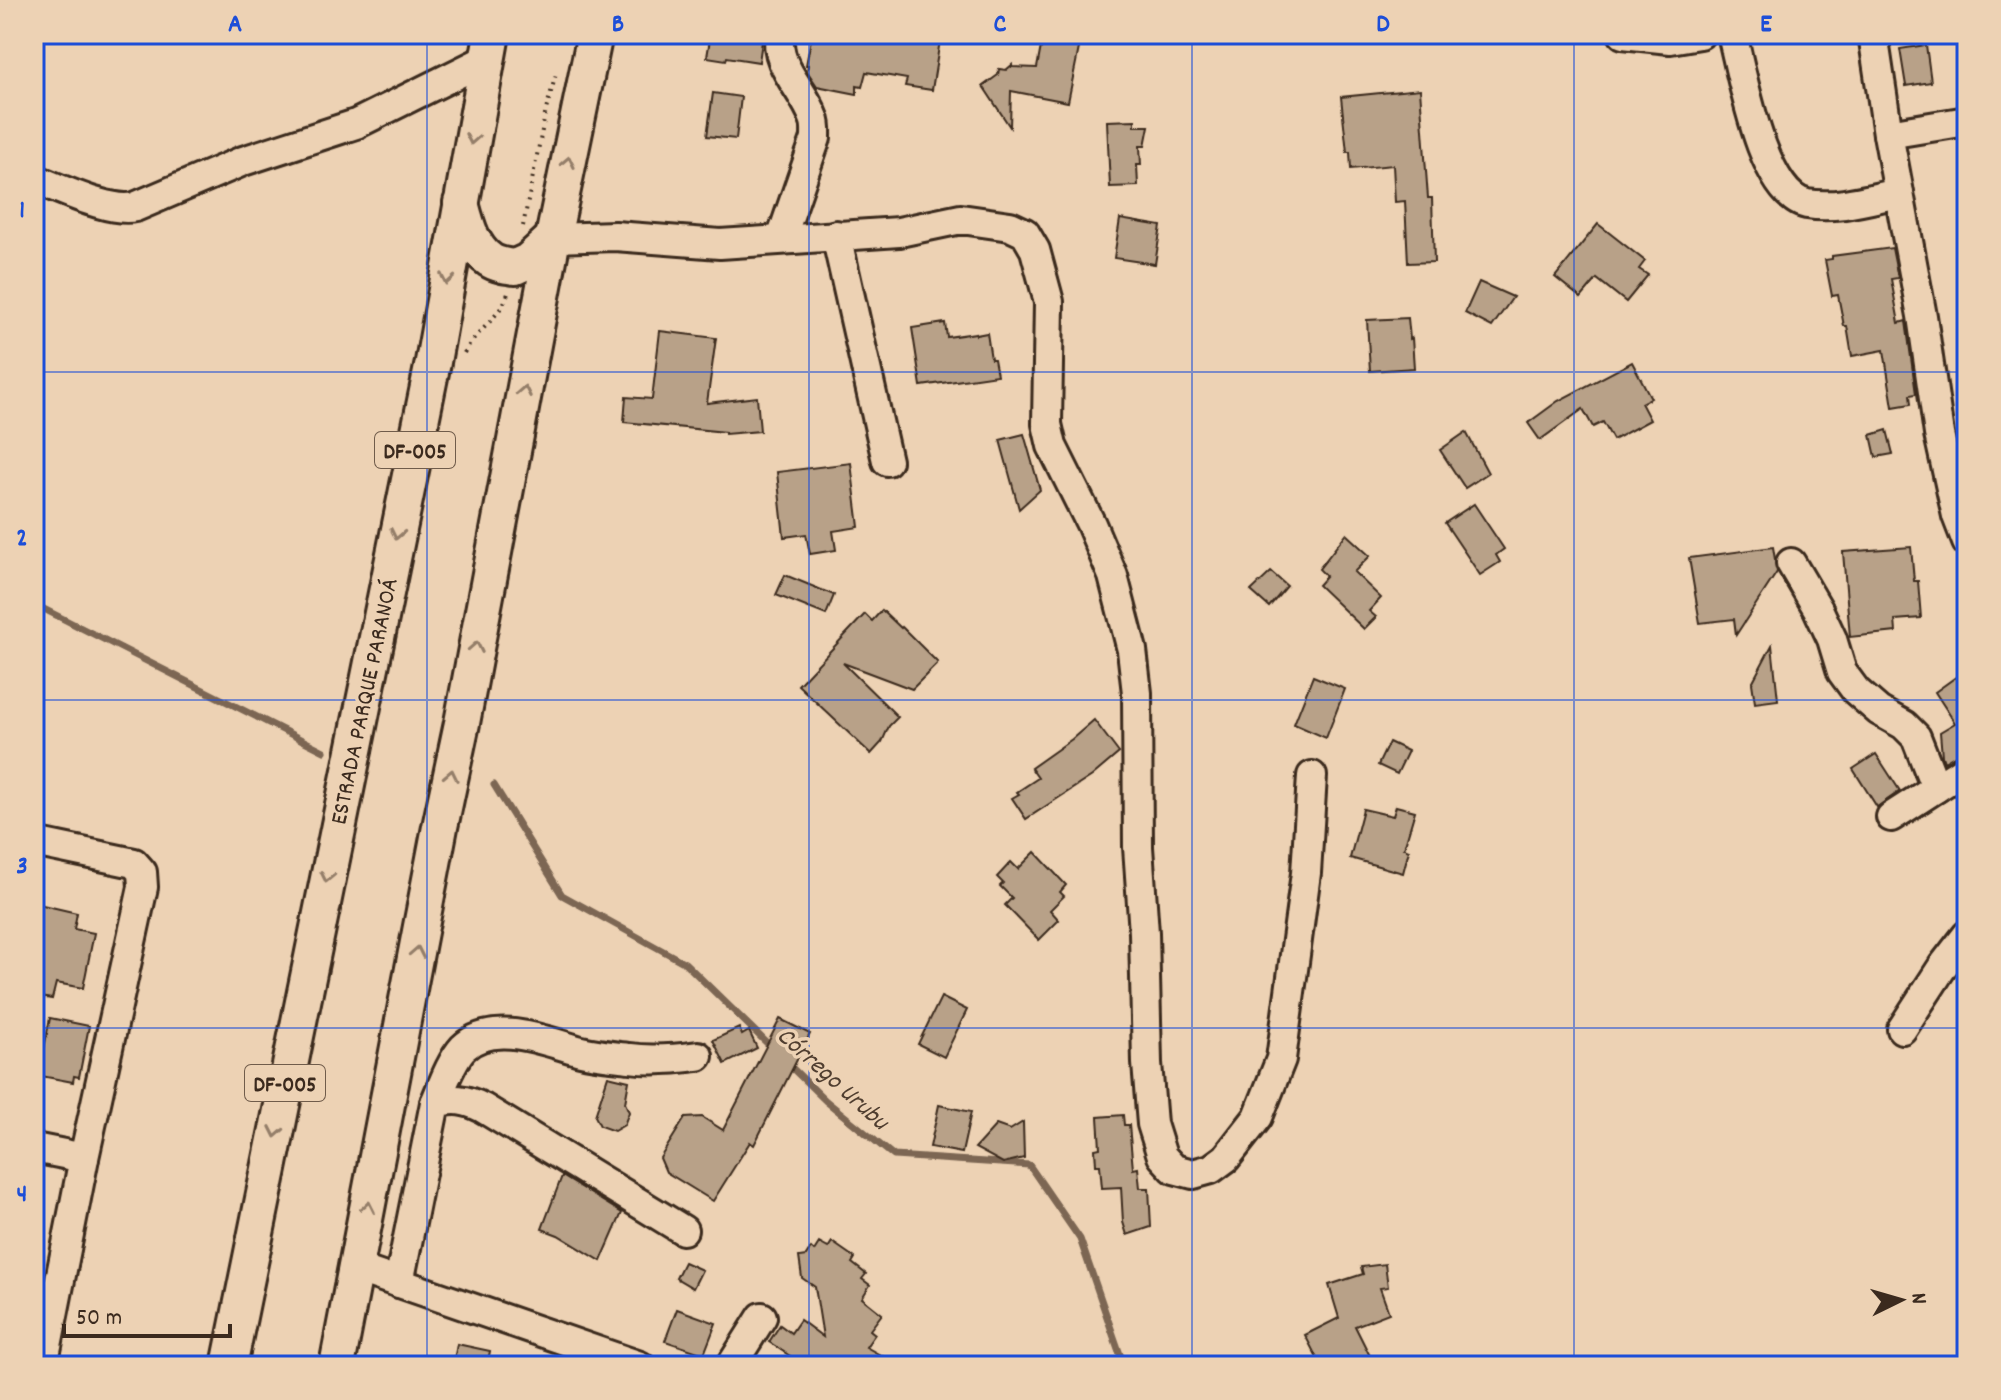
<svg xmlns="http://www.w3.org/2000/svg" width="2001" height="1400" font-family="Dekko,sans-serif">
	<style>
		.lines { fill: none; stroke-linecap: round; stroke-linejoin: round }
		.stream { stroke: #7b6653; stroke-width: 7 }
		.building { fill: #b8a188; stroke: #3b2a1e; stroke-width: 2 }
		.minor-casing { stroke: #3b2a1e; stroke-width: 34 }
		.major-casing { stroke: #3b2a1e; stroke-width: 40 }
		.path { stroke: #3b2a1e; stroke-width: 4; stroke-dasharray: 2 6; stroke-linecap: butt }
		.minor { stroke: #edd2b4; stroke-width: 28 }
		.major { stroke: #edd2b4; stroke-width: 34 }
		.oneway { stroke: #947e69 }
		.grid { fill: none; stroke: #1d4ed8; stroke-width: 2; stroke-opacity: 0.55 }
		.labels { text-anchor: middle; stroke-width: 7; stroke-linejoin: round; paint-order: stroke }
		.shield { fill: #edd2b4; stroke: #705c4b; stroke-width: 2 }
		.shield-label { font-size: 22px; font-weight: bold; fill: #3b2a1e }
		.street-label { font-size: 24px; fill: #3b2a1e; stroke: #edd2b4 }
		.water-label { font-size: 26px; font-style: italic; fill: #503e30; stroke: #edd2b4 }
		.neatline { fill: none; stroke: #1d4ed8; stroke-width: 3 }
		.grid-label { font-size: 26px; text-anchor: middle; font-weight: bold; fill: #1d4ed8 }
	</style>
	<rect width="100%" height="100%" fill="#edd2b4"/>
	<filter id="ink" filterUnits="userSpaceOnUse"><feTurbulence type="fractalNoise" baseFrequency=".0125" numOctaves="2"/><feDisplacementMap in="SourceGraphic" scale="16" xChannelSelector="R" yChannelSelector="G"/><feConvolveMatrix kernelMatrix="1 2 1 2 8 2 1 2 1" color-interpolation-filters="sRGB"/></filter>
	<g filter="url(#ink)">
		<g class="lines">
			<g class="stream">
				<path d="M34,604L324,751"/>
				<path d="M494,785L562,895L685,963L772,1048"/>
				<path d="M787,1063L826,1101L894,1156L1029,1165L1080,1239L1124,1366"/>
			</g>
		</g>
		<g class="building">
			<path d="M718,34H763L759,62L727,57L726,60L707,57L710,39H717Z"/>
			<path d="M812,34H941L932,90L905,86L907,79L866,72L862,87L857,86V94L817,86L807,71L808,65H806Z"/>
			<path d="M1043,36L1080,43L1068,102L1011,91L1010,127L983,86L998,75L999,69L1006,70L1012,65V67L1037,68Z"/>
			<path d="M1926,45L1931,82L1906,86L1900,49Z"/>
			<path d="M1420,89L1428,198H1432L1434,262L1408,263L1405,201L1395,202L1393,165L1351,169L1350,152H1347L1341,97Z"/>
			<path d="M713,93L741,97L736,139L707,136Z"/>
			<path d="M1135,120V126H1149L1145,146H1140L1141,165H1137L1138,186L1110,187L1107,121Z"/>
			<path d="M1120,219L1161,226L1155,264L1114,258Z"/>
			<path d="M1598,224L1645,261L1639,269L1648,275L1626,302L1597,279L1581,298L1555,277Z"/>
			<path d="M1892,248L1898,278L1891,279L1899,323L1906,321L1916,394L1910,395L1911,404L1893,407L1884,350L1852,356L1847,326H1844L1838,295L1832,296L1825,260L1832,259V256Z"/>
			<path d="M1479,282L1513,297L1492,327L1465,313Z"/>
			<path d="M1408,318L1410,339L1412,338L1414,368L1370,371L1367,320Z"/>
			<path d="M945,323L947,337L976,333V335L987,333L991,359H994L997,375L921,386L912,328Z"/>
			<path d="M660,331L716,338L707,403L757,397L760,431L725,434V432L624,422L626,397L652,399Z"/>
			<path d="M1632,362L1651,398L1641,403L1650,420L1613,440L1603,422L1593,427L1583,409L1540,440L1528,423L1558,401Z"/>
			<path d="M1887,430L1893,454L1876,457L1871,435Z"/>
			<path d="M1466,432L1488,473L1465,488L1440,450Z"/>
			<path d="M1024,434L1040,490L1019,509L1000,440Z"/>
			<path d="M851,463L859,527L833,531L836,550L810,554L806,534L784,537L777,472Z"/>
			<path d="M1474,504L1504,549L1496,555L1500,562L1480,575L1445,523Z"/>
			<path d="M1346,534L1370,556L1354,572L1381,598L1369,611L1376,617L1364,629L1318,585L1326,576L1319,569Z"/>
			<path d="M1773,547L1777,572L1736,635L1734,619L1700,623L1689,558Z"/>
			<path d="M1911,547L1914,581H1918L1921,618L1895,620L1896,632L1850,637L1843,552Z"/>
			<path d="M1271,572L1287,586L1269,607L1251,591Z"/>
			<path d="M785,575L834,595L826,615L776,595Z"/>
			<path d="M882,610L901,628L902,627L938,663L912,689L843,663L898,717L889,726L882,742L871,754L798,685L865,614L872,621Z"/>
			<path d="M1772,645L1778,700L1755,703L1752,683Z"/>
			<path d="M1967,669V751L1958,754L1944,762L1942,756L1940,732L1955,723L1935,692Z"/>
			<path d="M1313,676L1345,689L1326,738L1294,724Z"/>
			<path d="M1094,720L1119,753L1092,776L1026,819L1012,798L1019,794L1017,792L1038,778L1031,768L1072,739Z"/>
			<path d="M1389,742L1408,751L1397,774L1378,765Z"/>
			<path d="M1876,754L1900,791L1877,807L1853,769Z"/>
			<path d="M1396,806L1415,811L1404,848L1409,850L1403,873L1350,858L1363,809L1393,816Z"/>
			<path d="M1035,852L1066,885L1060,892L1064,896L1050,910L1059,920L1039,940L1005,905L1012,898L1000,886L1003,883L997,877L1011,862L1018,869Z"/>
			<path d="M34,903L77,913L74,929L94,933L83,988L56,983L52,999L34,996Z"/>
			<path d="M941,997L967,1010L944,1057L918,1044Z"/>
			<path d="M50,1018L89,1026L79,1077L74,1076L73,1082L41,1076L42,1069H40Z"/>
			<path d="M780,1019L810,1034L754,1145L750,1142L713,1201L666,1172L660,1158L685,1118L702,1117L723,1130Z"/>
			<path d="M739,1028L742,1035L749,1031L757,1048L725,1064L713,1040Z"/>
			<path d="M608,1076L629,1081L625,1103L629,1112L624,1125L614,1131L600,1126L595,1116Z"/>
			<path d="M939,1105L971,1112L962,1153L930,1147Z"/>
			<path d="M1123,1115L1124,1125H1129L1133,1169L1138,1168L1140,1188H1149L1151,1227L1127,1235L1123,1222L1121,1187L1102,1188L1100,1165H1096L1095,1149L1100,1148L1098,1117Z"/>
			<path d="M1023,1122L1024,1158L1003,1163L975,1148L996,1125L1010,1130Z"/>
			<path d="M562,1176L622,1213L601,1261L558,1235L542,1229Z"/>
			<path d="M832,1242L855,1258L852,1263L866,1274L862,1279L870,1285L862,1298L882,1314L870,1330L875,1334L866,1347L900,1366H805L769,1342L780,1325L791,1333L800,1320L823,1337L815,1287L802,1278L799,1257L806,1256L811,1248L814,1251L819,1243L828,1248Z"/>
			<path d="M684,1262L702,1270L693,1288L676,1278Z"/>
			<path d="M1385,1264L1388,1287L1380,1288L1389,1313L1355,1326L1375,1366H1321L1305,1335L1339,1318L1329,1285L1363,1274L1361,1267Z"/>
			<path d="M677,1309L716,1323L704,1354L665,1341Z"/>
			<path d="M457,1344L490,1351L487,1366H453Z"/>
		</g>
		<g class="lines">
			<g class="minor-casing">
				<g id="minor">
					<path d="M780,34C773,64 805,91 814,118C817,125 816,131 816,138L781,239"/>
					<path d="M1623,34L1670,39L1700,34"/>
					<path d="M1732,34C1742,73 1762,195 1807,204C1838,209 1869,199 1899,193"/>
					<path d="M1873,34L1888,134L1922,316L1939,434L1957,516L1967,542"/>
					<path d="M1888,134L1967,121"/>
					<path d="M34,179C60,188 109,213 135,207L243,161L356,124L487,59"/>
					<path d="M836,235L887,461"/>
					<path d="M553,238L615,236L720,244L899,232L961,219L1010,226L1025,233L1035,250L1049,302L1047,424L1052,446L1091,524L1113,576L1132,650L1137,693L1138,847L1144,933L1147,1063L1152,1124L1162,1156L1174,1169L1193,1174L1211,1169L1226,1158L1258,1117L1281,1059L1306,873L1312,776"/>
					<path d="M1791,563L1818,609L1832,639L1842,672L1856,691L1879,711L1904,725L1916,737L1936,788"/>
					<path d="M1891,817L1967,768"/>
					<path d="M34,842L134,863L142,872L143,887L84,1158L43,1366"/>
					<path d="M1902,1029L1943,966L1967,935"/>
					<path d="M435,1103C442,1087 451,1061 463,1048C493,1018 548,1042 581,1051C597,1055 614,1056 630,1058C652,1061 676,1059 698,1056"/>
					<path d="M34,1148L84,1158"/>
					<path d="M356,1268L640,1366"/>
					<path d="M399,1283L435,1103C454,1098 465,1099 483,1108L683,1230"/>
					<path d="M731,1366L762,1317"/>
				</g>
			</g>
			<g class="major-casing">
				<g id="major">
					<path d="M461,203C466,222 472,248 490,260C497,265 507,266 515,267L528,261L553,238"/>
					<path d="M229,1366L433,362L492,34"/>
					<path d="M337,1366L440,827L462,723L553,238L595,34"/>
				</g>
			</g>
			<g class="path">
				<path d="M523,226L546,110L556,74"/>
				<path d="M464,353C476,331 501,317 508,293"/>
			</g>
			<use href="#minor" class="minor"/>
			<use href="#major" class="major"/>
		</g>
		<defs><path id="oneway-chevron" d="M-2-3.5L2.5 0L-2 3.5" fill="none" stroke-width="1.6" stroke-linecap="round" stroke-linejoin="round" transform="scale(2)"/></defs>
		<g class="oneway">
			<use href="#oneway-chevron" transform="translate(472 139) rotate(101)"/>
			<use href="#oneway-chevron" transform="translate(568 162) rotate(-78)"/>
			<use href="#oneway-chevron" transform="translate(447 279) rotate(100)"/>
			<use href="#oneway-chevron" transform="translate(524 391) rotate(-79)"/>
			<use href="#oneway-chevron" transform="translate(397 534) rotate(102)"/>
			<use href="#oneway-chevron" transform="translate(476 647) rotate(-79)"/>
			<use href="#oneway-chevron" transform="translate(451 775) rotate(-78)"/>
			<use href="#oneway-chevron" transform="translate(327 877) rotate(102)"/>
			<use href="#oneway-chevron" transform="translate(417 952) rotate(-79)"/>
			<use href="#oneway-chevron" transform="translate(276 1132) rotate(101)"/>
			<use href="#oneway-chevron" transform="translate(368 1207) rotate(-79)"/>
		</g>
	</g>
	<path class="grid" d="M427,34V1366M809,34V1366M1192,34V1366M1574,34V1366M34,372H1967M34,700H1967M34,1028H1967"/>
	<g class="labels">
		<g class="shield">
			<rect x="375" y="432" width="80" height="36" rx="6"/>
			<rect x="245" y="1065" width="80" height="36" rx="6"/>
		</g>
		<g class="shield-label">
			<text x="415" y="458">DF-005</text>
			<text x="285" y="1091">DF-005</text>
		</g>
		<g class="street-label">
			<text transform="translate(363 701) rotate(-78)" y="8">ESTRADA PARQUE PARANOÁ</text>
		</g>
		<g class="water-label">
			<text transform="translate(834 1077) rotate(42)" y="9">Córrego Urubu</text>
		</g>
	</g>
	<rect width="2001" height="1400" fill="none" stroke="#edd2b4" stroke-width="88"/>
	<g transform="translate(1901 1300) rotate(85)" stroke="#edd2b4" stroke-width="6" paint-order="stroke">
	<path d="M0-6L14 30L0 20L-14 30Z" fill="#3b2a1e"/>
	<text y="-12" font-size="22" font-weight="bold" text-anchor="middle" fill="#3b2a1e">N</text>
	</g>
	<path d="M64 1324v12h166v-12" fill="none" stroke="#3b2a1e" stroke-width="4"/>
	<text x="76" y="1324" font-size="24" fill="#3b2a1e" stroke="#edd2b4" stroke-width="6" paint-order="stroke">50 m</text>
	<rect x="44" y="44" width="1913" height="1312" class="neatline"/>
	<g class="grid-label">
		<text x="235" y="31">A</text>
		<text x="618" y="31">B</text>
		<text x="1000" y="31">C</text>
		<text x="1383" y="31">D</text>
		<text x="1766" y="31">E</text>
		<text x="22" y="217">1</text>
		<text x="22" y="545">2</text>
		<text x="22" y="873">3</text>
		<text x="22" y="1201">4</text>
	</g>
</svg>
